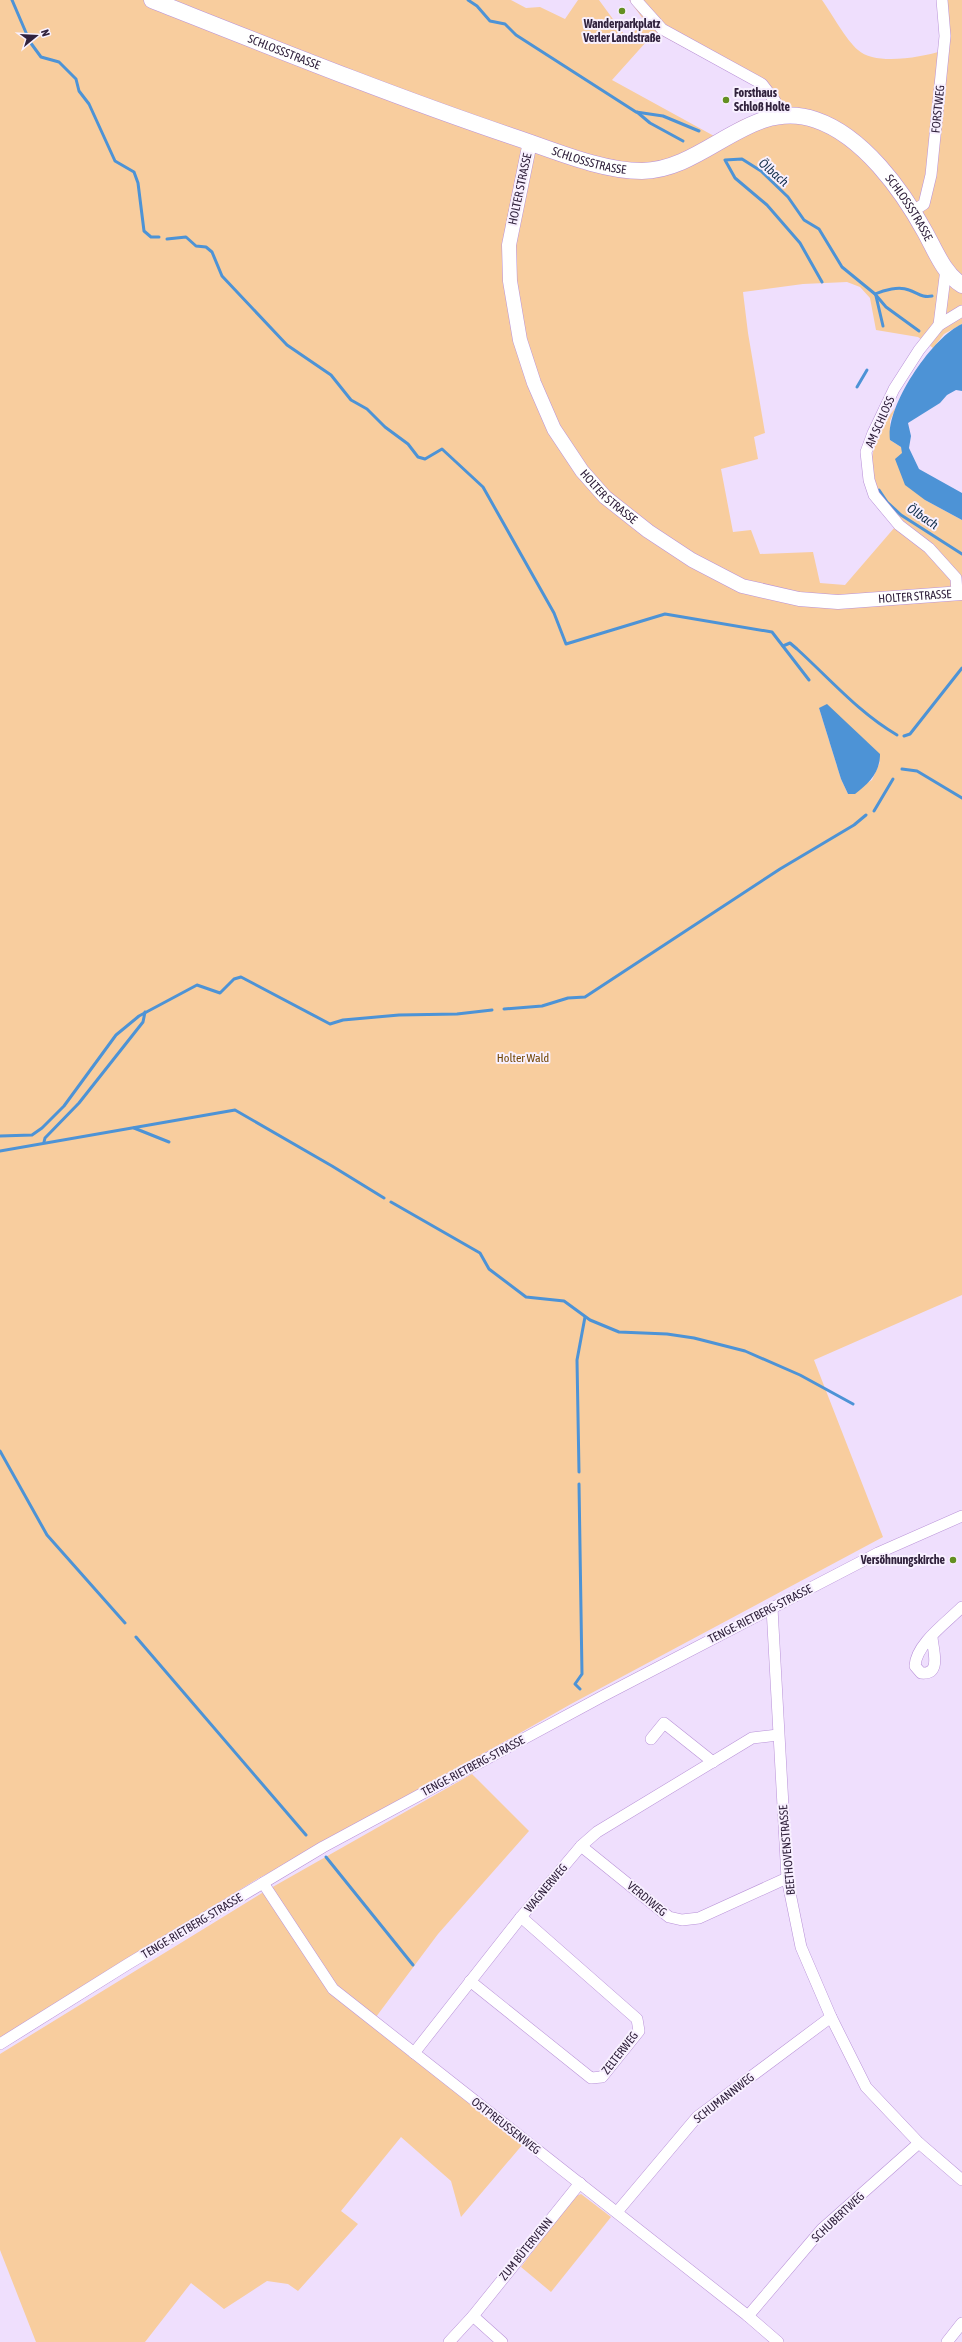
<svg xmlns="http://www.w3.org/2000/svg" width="962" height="2342" font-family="'Asap Condensed',sans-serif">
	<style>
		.green { fill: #f8cd9e; fill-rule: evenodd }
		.water { fill: #4d93d6 }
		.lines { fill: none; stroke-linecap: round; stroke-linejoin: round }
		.stream { stroke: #4d93d6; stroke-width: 3 }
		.minor-casing { stroke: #b992d8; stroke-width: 12 }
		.tertiary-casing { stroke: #b992d8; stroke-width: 15 }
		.secondary-casing { stroke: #b992d8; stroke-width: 17 }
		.minor { stroke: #fff; stroke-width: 11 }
		.tertiary { stroke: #fff; stroke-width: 14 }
		.secondary { stroke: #fff; stroke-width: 16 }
		.poi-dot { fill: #638f21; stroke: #f8f0ff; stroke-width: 1.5 }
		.labels { text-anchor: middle; stroke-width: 4; stroke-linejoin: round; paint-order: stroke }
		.poi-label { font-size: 12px; font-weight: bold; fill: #31223d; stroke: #f8f0ff }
		.street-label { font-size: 12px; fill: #31223d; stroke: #f8f0ff }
		.park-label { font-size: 12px; fill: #714706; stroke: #f8f0ff }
		.water-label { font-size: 13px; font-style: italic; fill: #112e4a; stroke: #f8f0ff }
	</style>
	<rect width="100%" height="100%" fill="#efdffd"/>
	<g class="green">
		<path d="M0,0H511L526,8L540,7L565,19L578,0H599L626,37L646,23L629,0H822C832,14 846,40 858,50C875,66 922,57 942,51L939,0H962V324L944,334L933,348L918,337L876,330L870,298L860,287L847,282L803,284L743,292L748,333L765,433L754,437L758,459L721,469L733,532L751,530L760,554L813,552L820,583L845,585L901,520C894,512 881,502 877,492C864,461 876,432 896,407L890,421V440L901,447L925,500L962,520V1295L814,1360L883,1537L571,1704L315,1849L259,1878L0,2038ZM655,32L758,87L773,109L741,120L714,136L612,80ZM819,708L880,762L872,780L848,794L841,779Z"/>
		<path d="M472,1774L529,1831L438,1934L370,2025L523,2144L461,2217L451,2181L401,2137L341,2211L358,2224L298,2291L288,2284L267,2281L224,2309L191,2283L145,2342H36L0,2250V2054L262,1893Z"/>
		<path d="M581,2194L611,2217L551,2292L521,2267L574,2197Z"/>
	</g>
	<g class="water">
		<path d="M962,324V391L956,390L947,395L940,403L908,423L911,436L909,448L919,469L962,493V520L925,500L905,485L895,459L902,453L901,447L890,440C885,407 932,337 962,324Z"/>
		<path d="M827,704L880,754C880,773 869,783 855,794H848L841,779L819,708Z"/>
	</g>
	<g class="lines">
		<g class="stream">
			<path d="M12,0L30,42L41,57L59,62L76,79L79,91L89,104L115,161L134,172L138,183L144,231L151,237H159"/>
			<path d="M468,0L477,6L490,21L505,24L516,35L636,112L663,116L699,131"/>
			<path d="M637,112L650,123L683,141"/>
			<path d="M167,239L186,237L196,246L206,247L212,252L222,276L287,345L331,375L351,400L367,409L385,427L408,444L418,457L425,459L442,449L483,487L554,613L566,644L665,614L671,615L772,632L809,680"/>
			<path d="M822,282L800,243L767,205L735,178L725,160L742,159L761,171L788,197L804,220L819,229L842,267L875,294C884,290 899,286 909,290C918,293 922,298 932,296"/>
			<path d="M875,294L886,307L919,331"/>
			<path d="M876,296L883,326"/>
			<path d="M857,387L867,370"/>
			<path d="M879,490L887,502L901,515L962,554"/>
			<path d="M783,646L790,643L797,649C829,678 859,713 897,735"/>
			<path d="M904,736L910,734L962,668"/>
			<path d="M902,769L917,771L962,798"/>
			<path d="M874,811L893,779"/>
			<path d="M504,1009L542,1006L568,998L585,997L780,869L854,825L866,815"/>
			<path d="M134,1128L169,1142"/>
			<path d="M0,1136L32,1135L42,1128L64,1106L116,1035L139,1016L197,985L220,993L234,979L241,977L330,1024L343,1020L399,1015L457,1014L492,1010"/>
			<path d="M44,1142L45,1138L79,1103L143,1022L145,1012"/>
			<path d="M0,1151L235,1110L332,1166L384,1198"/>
			<path d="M391,1202L480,1253L489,1269L526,1297L564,1301L590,1320L619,1332L667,1334L694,1338L745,1351L800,1375L853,1404"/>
			<path d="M0,1451L47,1535L125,1623"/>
			<path d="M579,1472L577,1360L585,1317"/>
			<path d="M579,1484L582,1674L575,1684L580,1689"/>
			<path d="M136,1637L306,1835"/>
			<path d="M326,1857L413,1965"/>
		</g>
		<g class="minor-casing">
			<g id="minor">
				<path d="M636,0L662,29L762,84L775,101L781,115"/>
				<path d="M913,211L924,204L931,175L945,36L942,0"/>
				<path d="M939,325L946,269"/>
				<path d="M957,593L956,578L929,548L899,525L874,495L869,480L866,452L873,433L894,389L919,350L939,325L962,311"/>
				<path d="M772,1608L787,1878L801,1947L831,2017L866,2087L919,2143L962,2180"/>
				<path d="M932,1637C933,1651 942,1675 921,1673L915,1666C916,1644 946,1623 962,1607"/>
				<path d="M651,1739L664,1723L713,1762"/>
				<path d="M581,1846L669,1917L682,1920L699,1918L787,1878"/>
				<path d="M263,1883L333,1989L748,2316L778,2342"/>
				<path d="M470,1981L591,2078L602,2077L639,2031L637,2019L521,1917"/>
				<path d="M0,2044L128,1964L323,1847L603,1696L878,1553L962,1516"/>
				<path d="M414,2053L521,1917L581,1846L597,1832L752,1738L778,1735"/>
				<path d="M617,2212L697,2117L831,2017"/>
				<path d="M473,2316L502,2342"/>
				<path d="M748,2316L822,2229L919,2143"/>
				<path d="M449,2342L473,2316L580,2183"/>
				<path d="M947,2342L962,2323"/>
			</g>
		</g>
		<g class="tertiary-casing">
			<g id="tertiary">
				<path id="s1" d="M530,142L509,245L510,281L520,340L534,383L554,429L582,471L605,497L648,531L692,560L742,586L799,599L838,602L962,593"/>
			</g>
		</g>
		<g class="secondary-casing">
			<g id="secondary">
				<path id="s2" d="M152,0C271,47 390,95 511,136C551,149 600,171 642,171C706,170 750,97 816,120C863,136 902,190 925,232C935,250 944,274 962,285"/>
			</g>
		</g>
		<use href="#minor" class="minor"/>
		<use href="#tertiary" class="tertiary"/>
		<use href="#secondary" class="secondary"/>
	</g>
	<g class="poi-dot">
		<circle cx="622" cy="11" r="4"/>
		<circle cx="726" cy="100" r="4"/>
		<circle cx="953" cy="1560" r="4"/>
	</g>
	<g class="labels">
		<g class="poi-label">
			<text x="622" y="28">Wanderparkplatz<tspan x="622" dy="14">Verler Landstraße</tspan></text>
			<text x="734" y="97" text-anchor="start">Forsthaus<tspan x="734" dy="14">Schloß Holte</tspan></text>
			<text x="945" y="1564" text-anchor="end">Versöhnungskirche</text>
		</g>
		<g class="street-label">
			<text dy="4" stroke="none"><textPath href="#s2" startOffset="142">SCHLOSSSTRASSE</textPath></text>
			<text transform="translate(938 109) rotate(-84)" y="4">FORSTWEG</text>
			<text dy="4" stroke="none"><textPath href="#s2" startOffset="466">SCHLOSSSTRASSE</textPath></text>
			<text transform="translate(520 189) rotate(-78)" y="4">HOLTER STRASSE</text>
			<text dy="4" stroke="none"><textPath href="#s2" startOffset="837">SCHLOSSSTRASSE</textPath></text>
			<text transform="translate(880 422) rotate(-66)" y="4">AM SCHLOSS</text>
			<text dy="4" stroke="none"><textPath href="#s1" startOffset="384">HOLTER STRASSE</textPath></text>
			<text dy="4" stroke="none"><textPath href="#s1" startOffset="720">HOLTER STRASSE</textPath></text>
			<text transform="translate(760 1614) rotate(-27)" y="4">TENGE-RIETBERG-STRASSE</text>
			<text transform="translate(473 1766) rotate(-28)" y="4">TENGE-RIETBERG-STRASSE</text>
			<text transform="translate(787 1850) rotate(-95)" y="4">BEETHOVENSTRASSE</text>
			<text transform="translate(546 1888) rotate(-50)" y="4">WAGNERWEG</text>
			<text transform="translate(647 1899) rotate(39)" y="4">VERDIWEG</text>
			<text transform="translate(192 1926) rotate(-31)" y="4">TENGE-RIETBERG-STRASSE</text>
			<text transform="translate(620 2053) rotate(-52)" y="4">ZELTERWEG</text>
			<text transform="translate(724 2098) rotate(-38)" y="4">SCHUMANNWEG</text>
			<text transform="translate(506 2126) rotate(38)" y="4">OSTPREUSSENWEG</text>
			<text transform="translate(838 2217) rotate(-43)" y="4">SCHUBERTWEG</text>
			<text transform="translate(526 2249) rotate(-51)" y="4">ZUM BÜTERVENN</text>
		</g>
		<g class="park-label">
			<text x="523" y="1062">Holter Wald</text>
		</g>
		<g class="water-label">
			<text transform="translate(774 172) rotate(41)" y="5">Ölbach</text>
			<text transform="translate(923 516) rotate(34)" y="5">Ölbach</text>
		</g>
	</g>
	<g transform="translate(36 36) rotate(72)" stroke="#f8f0ff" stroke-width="3" paint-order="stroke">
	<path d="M0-3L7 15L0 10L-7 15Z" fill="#31223d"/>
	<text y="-6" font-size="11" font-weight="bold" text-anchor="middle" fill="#31223d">N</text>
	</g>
</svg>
